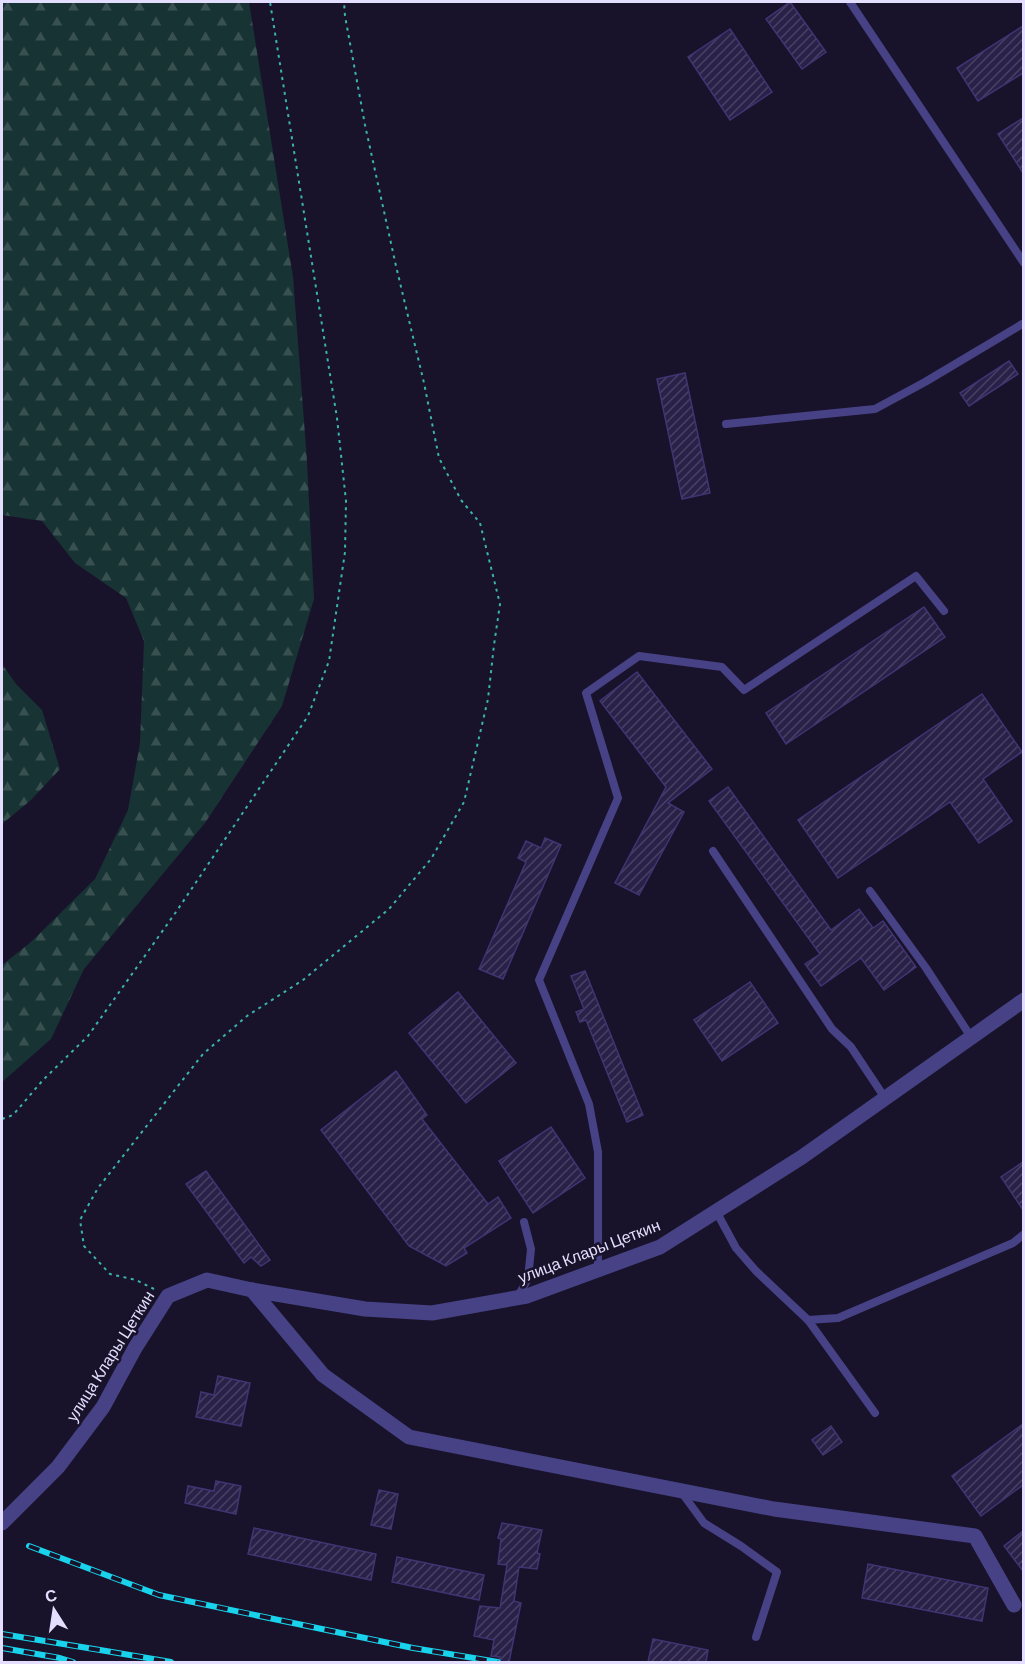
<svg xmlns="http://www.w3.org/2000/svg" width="1025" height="1664" font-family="Barlow,sans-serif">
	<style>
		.forest { fill: url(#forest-firs) }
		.building { fill: url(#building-hatch); stroke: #423473; stroke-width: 1.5 }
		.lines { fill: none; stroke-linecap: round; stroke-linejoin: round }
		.path { stroke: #3bb4b0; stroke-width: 2; stroke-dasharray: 3 4.5; stroke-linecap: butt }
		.service { stroke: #464285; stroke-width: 8 }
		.minor { stroke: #464285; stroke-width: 15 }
		.rail-casing { stroke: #19d3ed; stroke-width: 6 }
		.rail { stroke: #18132a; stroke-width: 4; stroke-dasharray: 11; stroke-linecap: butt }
		.labels { text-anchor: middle; stroke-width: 5; stroke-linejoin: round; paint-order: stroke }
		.street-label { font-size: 16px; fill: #e3defd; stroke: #18132a }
	</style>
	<defs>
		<pattern id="forest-firs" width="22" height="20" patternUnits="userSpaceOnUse" patternTransform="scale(1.5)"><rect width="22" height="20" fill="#173333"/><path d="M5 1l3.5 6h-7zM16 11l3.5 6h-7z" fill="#395051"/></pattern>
		<pattern id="building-hatch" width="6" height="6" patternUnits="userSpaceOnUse" patternTransform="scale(1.5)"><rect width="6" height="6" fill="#2a2149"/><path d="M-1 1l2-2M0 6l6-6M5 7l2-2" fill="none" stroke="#494164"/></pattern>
	</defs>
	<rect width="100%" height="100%" fill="#18132a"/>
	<g class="forest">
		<path d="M2,2H249L293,277L307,461L314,599L282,706L205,823L84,969L51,1039L2,1082V965L31,942L95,879L128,810L140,743L144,641L126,598L75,563L42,521L2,515Z"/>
		<path d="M2,664L16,684L42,710L60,769L31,800L2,824Z"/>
	</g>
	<g class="building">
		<path d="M790,2L826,52L802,69L766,19Z"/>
		<path d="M1023,26V73L978,101L957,68Z"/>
		<path d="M730,29L772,92L730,120L688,57Z"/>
		<path d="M1023,118V173L998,134Z"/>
		<path d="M1009,361L1018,374L969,406L960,393Z"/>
		<path d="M685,373L710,493L682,499L657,379Z"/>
		<path d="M924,607L945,637L786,744L766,713Z"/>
		<path d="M637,672L712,769L668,803L684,812L639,895L615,883L666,787L600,701Z"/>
		<path d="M982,694L1022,752L983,779L1012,821L979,843L950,802L838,878L798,820Z"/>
		<path d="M728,787L831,930L859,909L873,928L883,921L916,967L884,990L861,958L821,986L805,964L820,954L709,801Z"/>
		<path d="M545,838L561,845L503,979L479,969L526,862L518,858L526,841L541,848Z"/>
		<path d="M585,971L643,1115L627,1122L586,1020L580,1022L576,1012L584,1009L571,976Z"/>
		<path d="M750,982L778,1023L722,1061L694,1020Z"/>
		<path d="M458,992L516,1063L466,1103L409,1033Z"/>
		<path d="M396,1071L427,1115L422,1119L488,1204L498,1197L511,1218L464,1248L467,1253L446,1266L409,1246L321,1130Z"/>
		<path d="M551,1127L585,1178L533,1213L499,1161Z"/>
		<path d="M1023,1162V1210L1001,1177Z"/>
		<path d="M206,1171L270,1260L261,1266L251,1257L244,1263L186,1184Z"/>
		<path d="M218,1376L250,1383L241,1426L196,1417L201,1392L214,1395Z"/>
		<path d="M1023,1424V1485L981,1516L952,1476Z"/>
		<path d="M831,1426L842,1442L823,1455L812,1440Z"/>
		<path d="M216,1481L241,1486L236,1514L185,1503L188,1486L214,1491Z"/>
		<path d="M379,1490L398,1494L391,1529L371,1525Z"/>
		<path d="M502,1523L542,1530L537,1553L540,1554L537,1569L519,1567L514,1601L521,1603L509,1662H498L500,1657L491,1656L494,1640L474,1636L480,1606L500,1608L507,1565L498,1564L501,1539L498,1538Z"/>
		<path d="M254,1528L376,1554L371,1580L248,1554Z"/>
		<path d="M1023,1531V1571L1004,1546Z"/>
		<path d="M397,1557L484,1575L479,1600L392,1582Z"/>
		<path d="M868,1564L988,1588L982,1621L862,1598Z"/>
		<path d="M653,1639L708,1650L706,1662H648Z"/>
	</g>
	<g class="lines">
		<g class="path">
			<path d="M2,1119L13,1115L43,1080L88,1036L176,912L308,716L329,661L345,552L346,501L337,418L270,2"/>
			<path d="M154,1289L136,1280L110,1274L84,1246L80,1220L98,1188L203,1054L247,1016L303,980L389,909L431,859L464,802L488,699L494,645L500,604L480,523L461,500L439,458L424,383L396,266L365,125L345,16L344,2"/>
		</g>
		<g class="service">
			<path d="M850,2L1024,263"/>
			<path d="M726,424L875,409L925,382L1024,323"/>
			<path d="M713,851L832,1029L851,1047L885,1098"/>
			<path d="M870,891L926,968L971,1037"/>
			<path d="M716,1211L736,1248L756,1271L808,1320L875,1413"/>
			<path d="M598,1269V1152L589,1104L539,980L618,798L586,693L639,656L722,667L744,690L916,576L944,611"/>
			<path d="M518,1296L528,1279L531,1249L524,1222"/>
			<path d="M808,1320L838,1318L1013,1243L1024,1234"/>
			<path d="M682,1493L704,1523L741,1546L777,1572L756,1637"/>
		</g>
		<g class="minor">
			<path d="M252,1290L323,1375L409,1437L774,1509L975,1536L1014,1605"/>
			<path d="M2,1523L58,1467L103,1407L135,1348L168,1296L207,1280L252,1290L365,1309L432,1313L527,1296L660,1247L802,1157L1024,1000"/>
		</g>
		<g class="rail-casing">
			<g id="rail">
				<path d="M29,1546L159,1595L413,1648L498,1662"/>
				<path d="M2,1634L100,1650L171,1662"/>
				<path d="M2,1648L60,1658L73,1662"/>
			</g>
		</g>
		<use href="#rail" class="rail"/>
	</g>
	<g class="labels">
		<g class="street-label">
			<text transform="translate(589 1251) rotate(-21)" y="6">улица Клары Цеткин</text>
			<text transform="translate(110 1356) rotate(-58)" y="6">улица Клары Цеткин</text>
		</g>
	</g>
	<rect width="1025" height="1664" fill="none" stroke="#e3defd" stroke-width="6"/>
	<g transform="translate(54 1610) rotate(348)" stroke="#18132a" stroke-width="4.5" paint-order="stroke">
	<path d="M0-4.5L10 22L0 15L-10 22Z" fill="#e3defd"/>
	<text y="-9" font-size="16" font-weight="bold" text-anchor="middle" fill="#e3defd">С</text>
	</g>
</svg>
